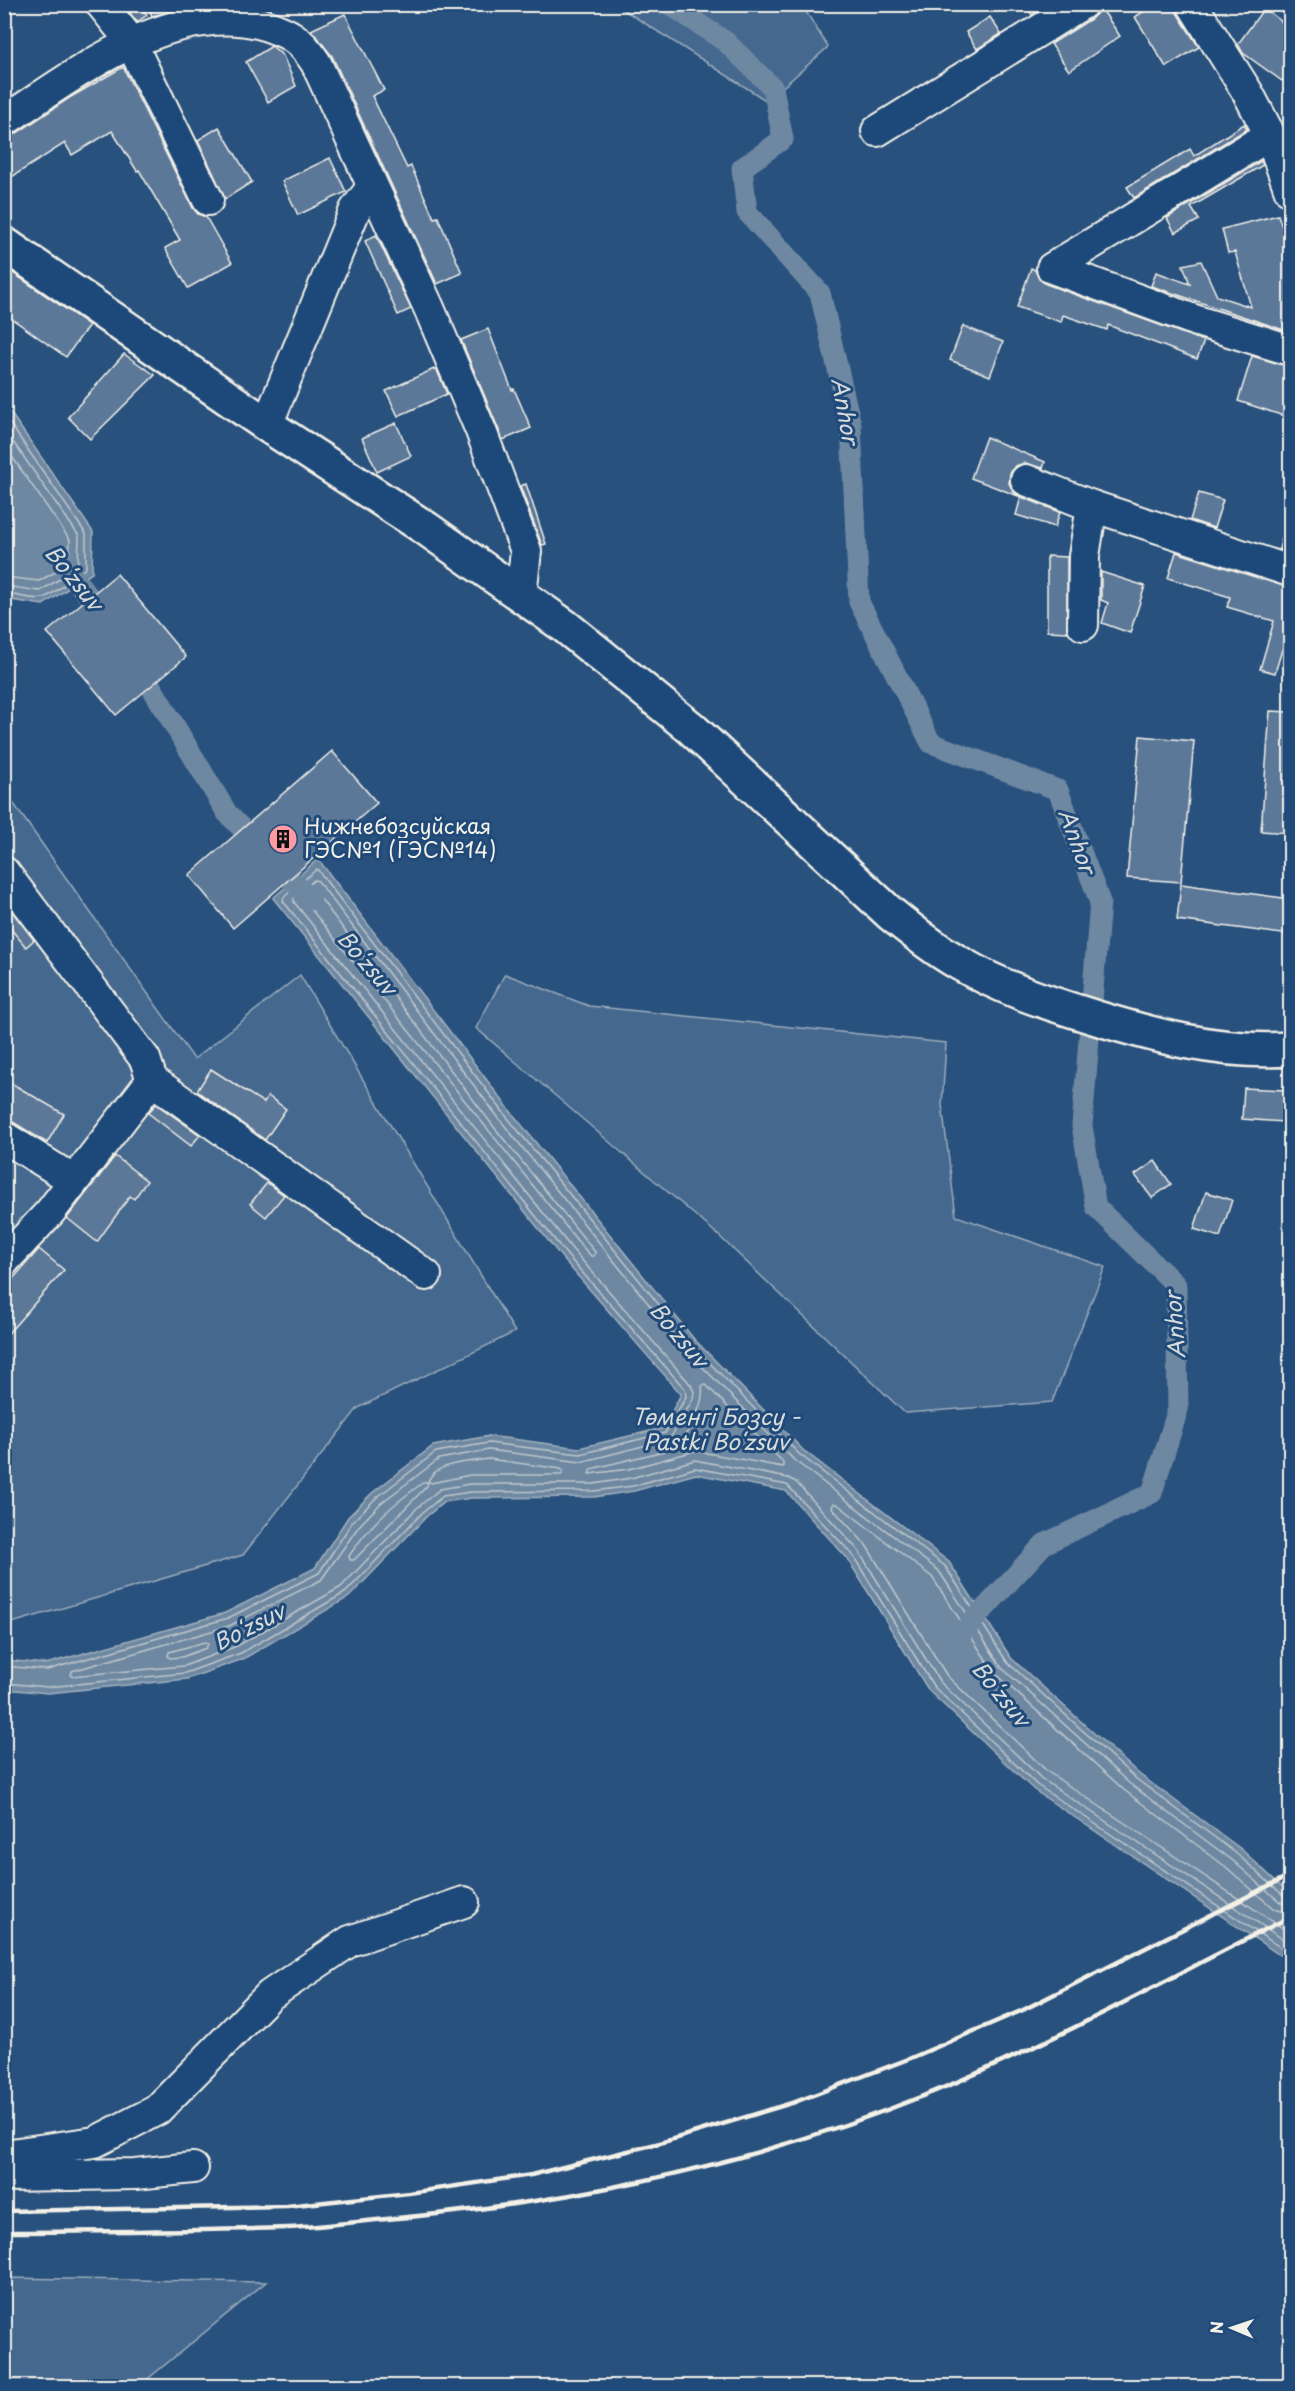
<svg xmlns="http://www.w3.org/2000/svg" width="1295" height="2391" font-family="'Playpen Sans',sans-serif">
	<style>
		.green { fill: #45688e; stroke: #9cacbb; stroke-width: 1.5 }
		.water { fill: #6e88a2; stroke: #a4b2be; stroke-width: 1.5 }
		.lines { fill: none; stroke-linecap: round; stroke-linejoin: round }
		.shore { stroke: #bec7cc; stroke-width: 1.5 }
		.canal { stroke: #6e88a2; stroke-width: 21 }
		.building { fill: #5b7899; stroke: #f4f1e8; stroke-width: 1.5 }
		.minor-casing { stroke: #f4f1e8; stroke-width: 34 }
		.major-casing { stroke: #f4f1e8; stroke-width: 38 }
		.minor { stroke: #1f4a7a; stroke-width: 30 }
		.major { stroke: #1f4a7a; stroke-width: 33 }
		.rail { stroke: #f4f1e8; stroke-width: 4.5 }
		.labels { text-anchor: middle; stroke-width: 6; stroke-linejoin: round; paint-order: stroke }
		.poi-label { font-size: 21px; fill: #f4f1e8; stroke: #1f4a7a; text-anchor: start }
		.water-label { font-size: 22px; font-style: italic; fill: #d9dcda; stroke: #1f4a7a }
	</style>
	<rect width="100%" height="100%" fill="#28517e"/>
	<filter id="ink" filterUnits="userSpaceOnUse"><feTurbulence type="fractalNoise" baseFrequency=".0167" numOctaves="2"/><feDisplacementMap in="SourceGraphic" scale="12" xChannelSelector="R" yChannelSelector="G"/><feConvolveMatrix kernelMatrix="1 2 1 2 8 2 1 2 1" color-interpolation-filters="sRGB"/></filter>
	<g filter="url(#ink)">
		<g class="green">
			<path d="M616,5H802L828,47L767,101Z"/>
			<path d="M4,790L194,1059L300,975L515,1332L358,1408L243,1555L5,1625Z"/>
			<path d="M505,974L589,1006L946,1043L942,1105L956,1216L1105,1267L1052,1402L905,1413L717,1234L476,1028Z"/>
			<path d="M5,2278L266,2282L139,2386H5Z"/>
		</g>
		<g class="water">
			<path d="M5,405L93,532L92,573L43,605L5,599Z"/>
			<path d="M318,859L512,1113L694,1339L803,1450L949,1562L1011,1658L1139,1774L1241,1849L1290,1894V1962L1034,1790L929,1691L847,1558L786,1491L696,1474L634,1491L594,1497L471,1498L444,1502L426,1517L349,1597L243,1659L187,1679L48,1693L5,1689V1660L46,1664L225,1613L315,1568L348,1517L372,1493L433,1446L489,1436L579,1448L663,1428L681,1394L563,1259L273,898Z"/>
		</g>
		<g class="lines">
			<g class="shore">
				<path d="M4,415L86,534V568C75,576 54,595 43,598C32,601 16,594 4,594"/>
				<path d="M4,429L79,536L78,564L63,577L40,591L4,586"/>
				<path d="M4,445L70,540L69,559L57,571L39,581L4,577"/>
				<path d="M313,893L317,894L494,1127L595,1252L594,1256H591L580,1244L306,903V899Z"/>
				<path d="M705,1384L783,1462V1467L695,1451L629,1469L589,1474L591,1469L668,1450C686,1443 705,1404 702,1386Z"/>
				<path d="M489,1459L561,1469L564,1472L561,1475H470L431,1483L428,1481C436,1462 470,1462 489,1459Z"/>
				<path d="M424,1482H428L427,1486L354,1560H350L349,1556C371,1523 392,1505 424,1482Z"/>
				<path d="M205,1642L208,1644L206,1648L182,1657L170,1658L168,1656L169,1652Z"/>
				<path d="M4,1666L47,1670L228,1618L319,1573L353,1521L376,1498L436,1452L489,1443L580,1454L665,1433L686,1397L685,1389L567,1255L283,901L284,897L317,869L507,1117L690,1343L799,1454L945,1566L1007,1662L1135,1778L1237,1854L1284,1896L1290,1898"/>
				<path d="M4,1683L48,1687L185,1673L241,1653L346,1592L422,1513L443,1496L471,1492L594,1491L633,1486L695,1468L787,1485L852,1554L934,1687L1037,1785L1290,1954"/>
				<path d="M1290,1905L1280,1902L1232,1860L1130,1784L1002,1668L939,1571L794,1460L685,1349L501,1121L318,881L314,880L294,898V902L573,1250L691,1385L694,1392L693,1399L670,1439L581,1462L489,1450L439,1459L381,1503L359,1526L321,1580L229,1626L72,1671L71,1676L184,1666L237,1646L341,1587L417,1508L440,1489L470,1484H594L631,1478L695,1460L788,1478L796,1482L858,1550L940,1682L1042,1779L1290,1944"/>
				<path d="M1290,1914L1274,1909L1226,1867L1124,1790L994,1672L932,1577L837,1504H833L832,1508L866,1545L947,1676L1048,1772L1290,1933"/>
			</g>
			<g class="canal">
				<path d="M669,4L726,42L773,88L783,139L742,168L747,212L820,293L851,425L859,602L931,743L1058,790L1100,902L1082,1126L1096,1207L1176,1285L1178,1409L1152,1493L1044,1544L963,1632"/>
				<path d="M60,560L106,618"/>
				<path d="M137,663L227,813L311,900"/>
			</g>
		</g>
		<g class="building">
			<path d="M123,4H140L147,15L137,22Z"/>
			<path d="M168,4H200L152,16L150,11Z"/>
			<path d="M1025,4H1048L1032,15Z"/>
			<path d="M1155,4H1174L1177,13L1199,47L1166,67L1135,17Z"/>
			<path d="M1099,5L1120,36L1069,71L1051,44L1091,19L1097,13Z"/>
			<path d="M1264,8L1290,28V69L1282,81L1243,53L1238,44Z"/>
			<path d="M345,14L384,90L372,96L407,168L411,166L434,218L438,217L462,273L437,284L332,56L311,30Z"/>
			<path d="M990,17L1001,34L977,49L966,32Z"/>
			<path d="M272,46L283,56L296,86L268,102L246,62Z"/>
			<path d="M123,67L193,208L198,214L206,217L232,263L188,288L165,248L180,240L139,170L137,171L112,131L72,155L65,143L4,182V138L14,135L71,97Z"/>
			<path d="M1244,124L1247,129L1134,198L1127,187L1190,149L1194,156Z"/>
			<path d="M219,127L252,182L225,199L198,140Z"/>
			<path d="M330,158L346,192L298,215L282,181Z"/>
			<path d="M1261,161L1263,165L1191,207L1199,220L1175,233L1167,218Z"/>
			<path d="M1278,215L1290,250V332L1151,286L1156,272L1190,284L1183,265L1201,261L1217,296L1251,307L1235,252L1228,253L1222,229Z"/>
			<path d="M376,235L411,309L398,315L365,241Z"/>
			<path d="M4,267L89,325L66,357L4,313Z"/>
			<path d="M1031,268L1035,270L1039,279L1046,284L1204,341L1197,359L1108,325L1107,330L1063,315L1061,322L1017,307Z"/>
			<path d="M963,326L1003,342L990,376L950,360Z"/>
			<path d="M488,329L512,390L514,389L531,428L503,440L461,340Z"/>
			<path d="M124,354L155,375L90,439L68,417Z"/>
			<path d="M1252,356L1290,367V418L1238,401Z"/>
			<path d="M436,368L447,394L398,416L386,391Z"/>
			<path d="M396,423L411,456L377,472L362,438Z"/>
			<path d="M986,437L1045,462L1043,468L1024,463L1016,466L1010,473L1009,483L1013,491L1019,496L1060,512L1055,527L1016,515L1021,497L971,478Z"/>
			<path d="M526,484L546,544L542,545L520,486Z"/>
			<path d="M1199,493L1223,500L1214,528L1190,520Z"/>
			<path d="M1285,527L1290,528V553L1279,549Z"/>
			<path d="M1176,552L1290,588V626H1289L1275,673L1260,669L1274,621L1227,607L1230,597L1168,578Z"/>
			<path d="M1047,556L1067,557V632L1047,631Z"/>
			<path d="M1101,572L1145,586L1130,633L1102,623L1108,603L1101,600Z"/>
			<path d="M117,574L186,657L116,715L47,632Z"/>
			<path d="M1270,711L1290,712V833L1261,831Z"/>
			<path d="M1140,736L1194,741L1181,882L1127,878Z"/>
			<path d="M332,751L377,803L233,928L189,875Z"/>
			<path d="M1181,884L1290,899V935L1177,920Z"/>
			<path d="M4,901L34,940L26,947L4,921Z"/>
			<path d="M211,1069L264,1103L268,1096L286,1109L265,1140L197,1091Z"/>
			<path d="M4,1079L64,1114L47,1143L13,1122L4,1120Z"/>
			<path d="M1244,1088L1286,1090L1284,1122L1242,1119Z"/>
			<path d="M156,1104L200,1135L191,1146L148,1113Z"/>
			<path d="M115,1156L147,1181L134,1199L130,1196L97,1242L67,1218Z"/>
			<path d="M1155,1161L1171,1184L1152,1198L1135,1175Z"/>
			<path d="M267,1183L284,1195L266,1217L250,1204Z"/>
			<path d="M1206,1192L1232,1200L1220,1237L1194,1229Z"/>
			<path d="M39,1249L64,1270L4,1338V1289Z"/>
		</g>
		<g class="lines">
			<g class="minor-casing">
				<g id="minor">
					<path d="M101,4L129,39L208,200"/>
					<path d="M1192,4L1248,93L1270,135L1290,191"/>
					<path d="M4,121C76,74 170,0 262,24C289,33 300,38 316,63L429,308L481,431L526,551L521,595"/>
					<path d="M877,131L1082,4"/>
					<path d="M1270,135L1052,268L1197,321L1290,350"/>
					<path d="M267,425L355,210L372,187"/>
					<path d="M1026,480L1092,506L1290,571"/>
					<path d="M1083,625L1084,556L1092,506"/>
					<path d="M4,872L145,1059L152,1080L426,1275"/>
					<path d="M4,1137L73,1180"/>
					<path d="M4,1261L50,1212L152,1080"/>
					<path d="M4,2155L95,2142L157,2110L270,1995L350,1941L464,1902"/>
					<path d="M4,2176L135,2174L193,2168"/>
				</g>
			</g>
			<g class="major-casing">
				<path id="major" d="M4,244L267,425L427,529L566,627L691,728L891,914C913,932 936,950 961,964C1000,987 1042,1001 1084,1014C1150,1035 1220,1054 1290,1049"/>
			</g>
			<use href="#minor" class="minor"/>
			<use href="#major" class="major"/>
			<g class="rail">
				<path d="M4,2211L287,2206L409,2193L531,2175L660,2143L795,2102L911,2058L1023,2010L1290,1875"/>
				<path d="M4,2232C99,2231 194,2231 288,2228C317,2227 346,2223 376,2220C566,2204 756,2164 933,2092C1055,2042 1172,1976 1290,1917"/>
			</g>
		</g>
	</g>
	<defs>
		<g id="building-disc" transform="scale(1.5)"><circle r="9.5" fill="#ff9aa2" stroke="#1f4a7a"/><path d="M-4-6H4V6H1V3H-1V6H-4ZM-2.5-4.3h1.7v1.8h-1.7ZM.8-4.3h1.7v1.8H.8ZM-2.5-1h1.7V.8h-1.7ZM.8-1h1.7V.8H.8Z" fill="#111"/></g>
	</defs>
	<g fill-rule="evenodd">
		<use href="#building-disc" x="283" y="839"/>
	</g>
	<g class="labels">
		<g class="poi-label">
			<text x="304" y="834">Нижнебозсуйская<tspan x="304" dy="24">ГЭС№1 (ГЭС№14)</tspan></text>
		</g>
		<g class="water-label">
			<text transform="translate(845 411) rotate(80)" y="8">Anhor</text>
			<text transform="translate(74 578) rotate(51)" y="8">Boʻzsuv</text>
			<text transform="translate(1077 841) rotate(70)" y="8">Anhor</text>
			<text transform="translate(367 963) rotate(49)" y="8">Boʻzsuv</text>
			<text transform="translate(1175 1325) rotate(-94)" y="8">Anhor</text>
			<text transform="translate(679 1335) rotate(50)" y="8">Boʻzsuv</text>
			<text x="716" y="1425">Төменгі Бозсу -<tspan x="716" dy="25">Pastki Boʻzsuv</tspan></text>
			<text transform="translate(249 1627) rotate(-27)" y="8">Boʻzsuv</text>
			<text transform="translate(1001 1694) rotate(51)" y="8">Boʻzsuv</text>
		</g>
	</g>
	<rect width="1295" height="2391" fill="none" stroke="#1f4a7a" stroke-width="24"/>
	<rect x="12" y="12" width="1271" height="2367" fill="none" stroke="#f4f1e8" stroke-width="2" filter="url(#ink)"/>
	<g transform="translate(1232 2328) rotate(272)" stroke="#1f4a7a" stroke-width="4.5" paint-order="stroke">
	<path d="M0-4.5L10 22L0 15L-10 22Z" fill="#f4f1e8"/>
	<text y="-9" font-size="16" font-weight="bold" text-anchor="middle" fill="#f4f1e8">N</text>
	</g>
</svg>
